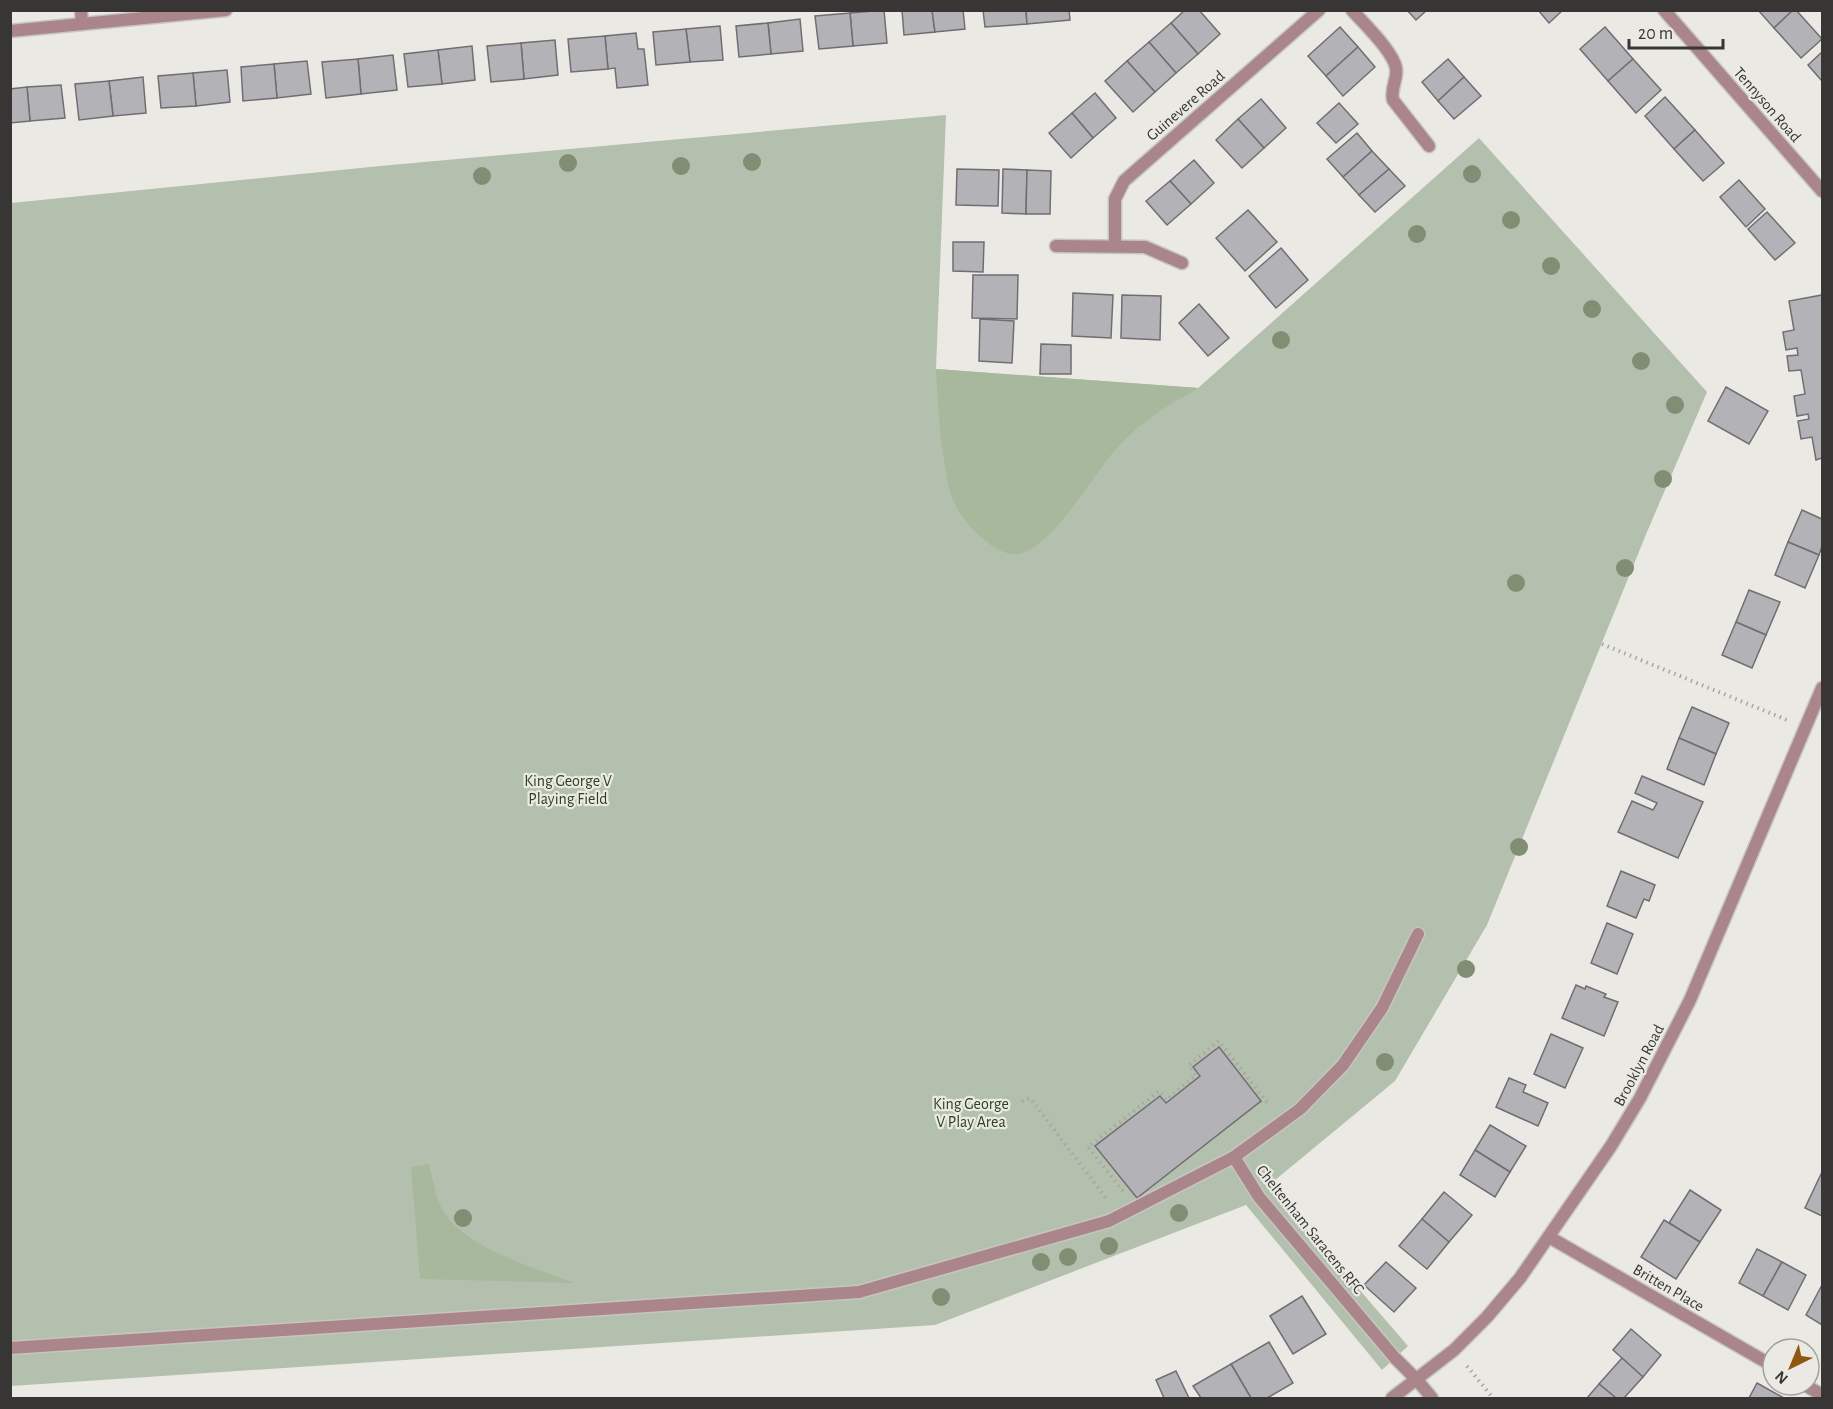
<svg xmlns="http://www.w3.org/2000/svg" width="1833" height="1409" font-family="'Alegreya Sans',sans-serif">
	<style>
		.green { fill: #b4c0ae }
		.forest { fill: #a7b89d }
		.building { fill: #b3b2b7; stroke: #706e73; stroke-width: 1.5 }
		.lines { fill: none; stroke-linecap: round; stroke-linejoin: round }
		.service-casing { stroke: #c7c5c1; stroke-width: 15 }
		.minor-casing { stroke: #c7c5c1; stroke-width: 15 }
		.tertiary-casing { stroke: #c7c5c1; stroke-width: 15 }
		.path { stroke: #a8a6a2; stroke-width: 4; stroke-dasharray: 1.5 4.5; stroke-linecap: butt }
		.service { stroke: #aa858a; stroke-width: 12 }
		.minor { stroke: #aa858a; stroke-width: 12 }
		.tertiary { stroke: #aa858a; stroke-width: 12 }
		.tree { fill: #818e74 }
		.labels { text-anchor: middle; stroke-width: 4.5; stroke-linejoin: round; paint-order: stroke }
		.street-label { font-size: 16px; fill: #373634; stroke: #ebe9e4 }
		.park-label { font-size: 16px; fill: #2a4319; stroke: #ebe9e4 }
	</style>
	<rect width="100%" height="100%" fill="#ebe9e4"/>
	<path class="green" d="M946,115L936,369L1198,388L1479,138L1707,392L1647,532L1487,925L1395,1081L1269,1185L1408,1346L1382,1370L1246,1205L935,1325L11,1386V203L380,166Z"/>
	<g class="forest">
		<path d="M936,369L1199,388C1167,405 1139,423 1115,450C1090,479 1060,536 1025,552C1012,558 996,550 987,542C973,531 960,517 953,500C948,489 947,476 945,465C939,433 938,401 936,369Z"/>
		<path d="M429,1164C433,1178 435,1196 442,1209C464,1248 533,1267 574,1283L420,1279L411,1167Z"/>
	</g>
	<g class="building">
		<path d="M884,10L887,43L853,46L850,13Z"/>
		<path d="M902,10H932L935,32L904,35Z"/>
		<path d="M932,10H963L965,29L935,32Z"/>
		<path d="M983,10H1026L1027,24L985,27Z"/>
		<path d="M1026,10H1069L1070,20L1027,24Z"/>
		<path d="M1185,10H1199L1220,34L1198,54L1171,23Z"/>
		<path d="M1407,10H1427L1416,20Z"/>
		<path d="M1538,10H1563L1549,23Z"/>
		<path d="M1758,10H1793L1774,28Z"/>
		<path d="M1793,10H1796L1822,39L1801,58L1774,28Z"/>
		<path d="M850,13L853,46L819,49L815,16Z"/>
		<path d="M800,19L803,51L771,54L768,23Z"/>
		<path d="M768,23L771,54L739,57L736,26Z"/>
		<path d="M1171,23L1198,54L1176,73L1149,42Z"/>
		<path d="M720,26L723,60L690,62L686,29Z"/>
		<path d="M1340,27L1358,47L1326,76L1308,56Z"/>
		<path d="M1605,27L1633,59L1608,81L1580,49Z"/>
		<path d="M686,29L690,62L656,65L653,32Z"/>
		<path d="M636,33L638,49H644L648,85L617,88L615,68L608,69L605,36Z"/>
		<path d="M605,36L608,69L571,72L568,39Z"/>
		<path d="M555,40L558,75L524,79L521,43Z"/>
		<path d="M1149,42L1176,73L1155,92L1127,61Z"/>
		<path d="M521,43L524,79L491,82L487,46Z"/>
		<path d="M472,46L475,80L442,84L438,50Z"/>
		<path d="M1358,47L1375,67L1343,96L1326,76Z"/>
		<path d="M438,50L442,84L408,87L404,54Z"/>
		<path d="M1822,52V81L1808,65Z"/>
		<path d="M393,55L397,90L361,94L358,59Z"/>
		<path d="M358,59L361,94L326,98L322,62Z"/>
		<path d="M1448,59L1464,77L1438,101L1422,82Z"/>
		<path d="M1633,59L1661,90L1636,113L1608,81Z"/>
		<path d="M307,61L311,94L277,98L274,64Z"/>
		<path d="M1127,61L1155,92L1133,112L1105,81Z"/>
		<path d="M274,64L277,98L243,101L241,67Z"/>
		<path d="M227,70L230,102L196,106L193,73Z"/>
		<path d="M193,73L196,106L161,108L158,76Z"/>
		<path d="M143,77L146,113L113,116L109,81Z"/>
		<path d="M1464,77L1481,96L1454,119L1438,101Z"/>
		<path d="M109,81L113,116L79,120L75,84Z"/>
		<path d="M61,85L65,118L30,121L27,87Z"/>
		<path d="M27,87L30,121L10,123V89Z"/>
		<path d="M1095,93L1116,118L1093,138L1072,113Z"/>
		<path d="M1665,97L1695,130L1674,149L1645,116Z"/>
		<path d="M1261,99L1286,128L1264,148L1238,119Z"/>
		<path d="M1339,103L1358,124L1336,143L1317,123Z"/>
		<path d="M1072,113L1093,138L1071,158L1049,133Z"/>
		<path d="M1238,119L1264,148L1242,168L1216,140Z"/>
		<path d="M1695,130L1724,163L1703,181L1674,149Z"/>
		<path d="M1357,133L1372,151L1343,177L1327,159Z"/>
		<path d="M1372,151L1389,169L1359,195L1343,177Z"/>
		<path d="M1194,160L1214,183L1191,204L1170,181Z"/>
		<path d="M957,169L999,170L998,206L956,205Z"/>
		<path d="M1003,169L1027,170L1026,214L1002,213Z"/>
		<path d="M1389,169L1405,186L1375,212L1359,195Z"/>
		<path d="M1027,170L1051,171L1050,214H1026Z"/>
		<path d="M1739,180L1765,209L1746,227L1720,197Z"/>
		<path d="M1170,181L1191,204L1167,225L1146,201Z"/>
		<path d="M1248,210L1277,242L1245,271L1216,238Z"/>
		<path d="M1767,212L1795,243L1775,260L1748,229Z"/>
		<path d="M953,242H984L983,272L953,271Z"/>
		<path d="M1281,248L1308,280L1276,308L1249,276Z"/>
		<path d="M973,275H1018L1017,319L972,318Z"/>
		<path d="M1073,293L1113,295L1111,338L1072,336Z"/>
		<path d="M1122,295L1161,296L1160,340L1121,338Z"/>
		<path d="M1822,295V458L1816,460L1812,437L1801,439L1798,421L1809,419L1808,414L1797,416L1794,396L1805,394L1801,370L1789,371L1787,356L1798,355L1797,348L1786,350L1783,332L1794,330L1789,301Z"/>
		<path d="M1199,304L1229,338L1208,356L1179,323Z"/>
		<path d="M980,319L1014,321L1012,363L979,361Z"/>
		<path d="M1041,344L1071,345V374H1040Z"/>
		<path d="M1726,387L1768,411L1749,444L1708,421Z"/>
		<path d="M1802,510L1822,519V546L1819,555L1788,542Z"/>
		<path d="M1788,542L1819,555L1805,588L1775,575Z"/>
		<path d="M1749,590L1780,602L1766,635L1736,622Z"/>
		<path d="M1736,622L1766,635L1752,668L1722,655Z"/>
		<path d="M1692,707L1729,723L1716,754L1679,738Z"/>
		<path d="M1679,738L1716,754L1704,785L1667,769Z"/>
		<path d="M1642,776L1703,802L1678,858L1618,832L1632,801L1653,810L1657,803L1635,793Z"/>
		<path d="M1621,871L1655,885L1649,901L1644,899L1636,918L1607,906Z"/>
		<path d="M1607,923L1633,934L1617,974L1591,963Z"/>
		<path d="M1576,985L1585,989L1586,986L1606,994L1604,997L1618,1002L1604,1036L1562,1018Z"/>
		<path d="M1551,1034L1583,1048L1565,1088L1534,1074Z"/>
		<path d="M1219,1047L1261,1101L1137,1198L1095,1146L1160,1096L1166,1103L1200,1076L1193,1067Z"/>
		<path d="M1509,1078L1526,1085L1523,1092L1548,1103L1538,1126L1496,1107Z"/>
		<path d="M1490,1125L1526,1146L1510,1172L1475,1150Z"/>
		<path d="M1475,1150L1510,1172L1495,1197L1460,1175Z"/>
		<path d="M1822,1172V1216L1805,1208Z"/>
		<path d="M1690,1190L1721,1210L1700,1242L1669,1223Z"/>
		<path d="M1444,1192L1472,1215L1449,1242L1422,1219Z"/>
		<path d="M1422,1219L1449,1242L1427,1269L1399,1246Z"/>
		<path d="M1664,1220L1700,1242L1676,1279L1641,1257Z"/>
		<path d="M1757,1249L1782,1262L1763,1296L1739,1283Z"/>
		<path d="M1386,1262L1416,1288L1394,1312L1364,1285Z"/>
		<path d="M1782,1262L1806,1275L1788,1310L1763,1296Z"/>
		<path d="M1822,1285V1325L1806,1315Z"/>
		<path d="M1302,1296L1326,1334L1293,1354L1270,1316Z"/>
		<path d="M1631,1329L1661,1355L1643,1377L1613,1350Z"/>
		<path d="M1269,1342L1293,1383L1267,1398H1251L1231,1364Z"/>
		<path d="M1622,1358L1643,1377L1624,1398H1616L1599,1384Z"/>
		<path d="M1231,1364L1251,1398H1201L1193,1386Z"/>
		<path d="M1176,1371L1189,1398H1164L1156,1380Z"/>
		<path d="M1757,1383L1784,1398H1749Z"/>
		<path d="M1599,1384L1616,1398H1587Z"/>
	</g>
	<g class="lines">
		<g class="service-casing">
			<g id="service">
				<path d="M1352,10C1364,24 1393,51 1396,68C1398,79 1390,89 1393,100L1429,146"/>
				<path d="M1234,1157L1259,1197L1395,1358L1417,1380"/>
				<path d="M10,1348L859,1292L1109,1221L1234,1157L1300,1109L1343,1065L1382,1008L1418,934"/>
			</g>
		</g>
		<g class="minor-casing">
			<g id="minor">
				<path d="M81,10L82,24"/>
				<path d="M10,31L226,10"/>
				<path d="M1056,246L1145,247L1182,263"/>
				<path d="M1115,246V199L1124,181L1319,10"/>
				<path d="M1549,1237L1773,1366"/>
				<path d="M1805,1385L1822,1395"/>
			</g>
		</g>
		<g class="tertiary-casing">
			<g id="tertiary">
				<path d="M1664,10L1822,191"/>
				<path d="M1417,1380L1432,1398"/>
				<path d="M1392,1398L1454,1350L1487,1317L1520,1278L1611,1146L1640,1098L1690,1000L1822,688"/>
			</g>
		</g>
		<g class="path">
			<path d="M1602,644L1787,720"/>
			<path d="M1022,1101L1030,1098L1106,1198"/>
			<path d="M1123,1191L1088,1147L1159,1091L1166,1100L1196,1075L1189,1065L1219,1041L1269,1105"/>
			<path d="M1467,1366L1493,1398"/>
		</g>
		<use href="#service" class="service"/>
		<use href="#minor" class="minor"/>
		<use href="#tertiary" class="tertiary"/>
	</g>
	<g class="tree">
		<circle cx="752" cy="162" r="9"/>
		<circle cx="568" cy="163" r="9"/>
		<circle cx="681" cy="166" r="9"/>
		<circle cx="1472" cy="174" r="9"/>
		<circle cx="482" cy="176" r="9"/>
		<circle cx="1511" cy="220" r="9"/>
		<circle cx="1417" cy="234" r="9"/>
		<circle cx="1551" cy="266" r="9"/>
		<circle cx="1592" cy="309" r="9"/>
		<circle cx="1281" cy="340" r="9"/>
		<circle cx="1641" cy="361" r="9"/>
		<circle cx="1675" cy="405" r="9"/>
		<circle cx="1663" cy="479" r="9"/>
		<circle cx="1625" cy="568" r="9"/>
		<circle cx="1516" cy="583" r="9"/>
		<circle cx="1519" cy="847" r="9"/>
		<circle cx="1466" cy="969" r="9"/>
		<circle cx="1385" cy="1062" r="9"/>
		<circle cx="1179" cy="1213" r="9"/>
		<circle cx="463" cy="1218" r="9"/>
		<circle cx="1109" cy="1246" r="9"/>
		<circle cx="1068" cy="1257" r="9"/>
		<circle cx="1041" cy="1262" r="9"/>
		<circle cx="941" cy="1297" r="9"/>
	</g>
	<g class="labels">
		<g class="street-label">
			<text transform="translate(1768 104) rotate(49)" y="6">Tennyson Road</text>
			<text transform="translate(1185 105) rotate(-41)" y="6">Guinevere Road</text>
			<text transform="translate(1638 1065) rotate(-62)" y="6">Brooklyn Road</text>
			<text transform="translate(1311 1229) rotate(51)" y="6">Cheltenham Saracens RFC</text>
			<text transform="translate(1669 1287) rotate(30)" y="6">Britten Place</text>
		</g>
		<g class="park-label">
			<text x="568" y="786">King George V<tspan x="568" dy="18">Playing Field</tspan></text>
			<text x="971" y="1109">King George<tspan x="971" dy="18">V Play Area</tspan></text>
		</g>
	</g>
	<rect width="1833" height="1409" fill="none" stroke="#373634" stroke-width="24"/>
	<g transform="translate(1791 1367) rotate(223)"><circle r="28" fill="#ebe9e4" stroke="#a3a19e" stroke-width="1.5"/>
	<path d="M0-4.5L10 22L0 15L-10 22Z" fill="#905712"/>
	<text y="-9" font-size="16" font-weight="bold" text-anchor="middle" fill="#373634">N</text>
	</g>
	<path d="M1629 39v9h94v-9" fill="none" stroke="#373634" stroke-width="3"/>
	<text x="1638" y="39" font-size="18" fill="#373634" stroke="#ebe9e4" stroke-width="4.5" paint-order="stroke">20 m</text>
</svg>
